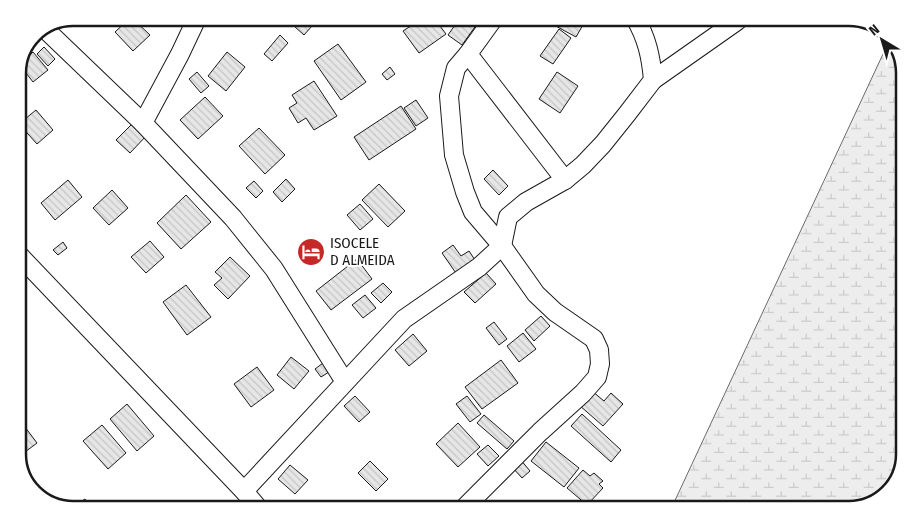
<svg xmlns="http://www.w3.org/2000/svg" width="922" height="527" font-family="'Fira Sans Condensed',sans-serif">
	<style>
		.wetland { fill: url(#wetland-marsh); stroke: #6a6a6a }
		.building { fill: url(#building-back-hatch); stroke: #1a1a1a }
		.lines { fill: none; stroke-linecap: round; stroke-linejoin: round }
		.minor-casing { stroke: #1a1a1a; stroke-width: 20 }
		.minor { stroke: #fff; stroke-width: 18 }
		.labels { text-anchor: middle; stroke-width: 4; stroke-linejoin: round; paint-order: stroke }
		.poi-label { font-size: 15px; fill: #1a1a1a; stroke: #fff; text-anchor: start }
		.rim { fill: none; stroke: #1a1a1a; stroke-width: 2.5 }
	</style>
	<defs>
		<pattern id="wetland-marsh" width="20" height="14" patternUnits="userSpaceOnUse" patternTransform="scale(1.25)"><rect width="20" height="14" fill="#ededed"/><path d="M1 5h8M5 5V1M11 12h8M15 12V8" fill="none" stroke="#cbcbcb"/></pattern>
		<pattern id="building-back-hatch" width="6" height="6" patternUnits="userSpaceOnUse" patternTransform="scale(1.25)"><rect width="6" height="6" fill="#e6e6e6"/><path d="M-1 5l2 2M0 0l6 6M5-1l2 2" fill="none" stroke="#c5c5c5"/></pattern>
	</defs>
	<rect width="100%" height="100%" fill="#fff"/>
	<path class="wetland" d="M890,39L897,45L904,70V454L897,481L877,502L849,509H671Z"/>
	<g class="building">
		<path d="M130,18H132L150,35L133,51L115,32Z"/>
		<path d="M285,18H319L304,35Z"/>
		<path d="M423,18H434L446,34L419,53L403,31Z"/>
		<path d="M460,18H468L477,24L462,45L448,35Z"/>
		<path d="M541,18H587L576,37Z"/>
		<path d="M559,29L571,38L553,64L540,56Z"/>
		<path d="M280,35L288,43L272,61L264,54Z"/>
		<path d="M338,44L366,82L341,100L314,61Z"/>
		<path d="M44,47L55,59L48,66L37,54Z"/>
		<path d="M33,52L48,70L33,82L20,65Z"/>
		<path d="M227,52L245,67L226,91L208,76Z"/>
		<path d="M390,67L395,74L387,80L382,74Z"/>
		<path d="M197,72L209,86L201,93L189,79Z"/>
		<path d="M557,72L578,86L560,113L539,99Z"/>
		<path d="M314,81L337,116L314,130L306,118L298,123L289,108L297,103L292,95Z"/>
		<path d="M205,97L223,116L198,139L180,120Z"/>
		<path d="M416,100L428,118L416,126L404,108Z"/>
		<path d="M401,106L416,129L369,160L354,137Z"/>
		<path d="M36,110L53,130L37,144L19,124Z"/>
		<path d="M134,122L148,134L130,153L116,140Z"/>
		<path d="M259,128L285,155L265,174L239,146Z"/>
		<path d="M493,170L508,186L499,195L484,179Z"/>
		<path d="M286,179L295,189L282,202L273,192Z"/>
		<path d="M68,180L82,197L55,220L41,203Z"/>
		<path d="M254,181L263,191L256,198L246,188Z"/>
		<path d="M379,184L405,211L388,227L362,200Z"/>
		<path d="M112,190L128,208L109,225L93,208Z"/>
		<path d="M186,195L211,222L181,249L157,223Z"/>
		<path d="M360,204L373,219L360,230L347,215Z"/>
		<path d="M150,241L164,257L146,273L131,257Z"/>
		<path d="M63,242L67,248L58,255L53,250Z"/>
		<path d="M453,245L461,256L469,251L477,263L458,276L442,253Z"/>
		<path d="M230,257L250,276L228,299L214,285L222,278L215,272Z"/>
		<path d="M357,259L372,279L331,310L316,291Z"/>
		<path d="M486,273L496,284L475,303L464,292Z"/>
		<path d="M383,283L392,292L381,303L371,293Z"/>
		<path d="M186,285L211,317L187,335L163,302Z"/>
		<path d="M365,295L376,308L363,318L352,305Z"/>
		<path d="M541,316L550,326L534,341L525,330Z"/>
		<path d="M494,322L507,339L499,345L486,328Z"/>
		<path d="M523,333L536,349L519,362L507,346Z"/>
		<path d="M413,334L427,351L409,366L395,350Z"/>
		<path d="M291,357L309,371L294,389L277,375Z"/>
		<path d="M501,360L518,383L482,409L465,387Z"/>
		<path d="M323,363L329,372L321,377L315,369Z"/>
		<path d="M257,367L274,390L251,407L234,384Z"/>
		<path d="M592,391L604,401L611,393L623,404L603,426L579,405Z"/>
		<path d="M355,396L370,412L359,422L344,406Z"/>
		<path d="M467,396L481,414L470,422L456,404Z"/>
		<path d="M127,404L154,436L137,451L110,419Z"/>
		<path d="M582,414L621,450L611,462L571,426Z"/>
		<path d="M484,415L514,441L507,449L477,423Z"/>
		<path d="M22,423L37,443L21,455L18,451V426Z"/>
		<path d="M458,423L480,447L458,467L436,444Z"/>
		<path d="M102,425L126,453L108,469L83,441Z"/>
		<path d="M546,442L579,468L564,487L531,461Z"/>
		<path d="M488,445L499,456L488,466L477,454Z"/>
		<path d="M520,459L530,471L522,478L512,467Z"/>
		<path d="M370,461L388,479L376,491L358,473Z"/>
		<path d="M290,465L308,480L295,494L278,479Z"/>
		<path d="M583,470L590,476L594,473L603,481L599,484L603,488L587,505L567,488Z"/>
		<path d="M85,499L92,509H70Z"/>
	</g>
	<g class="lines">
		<g class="minor-casing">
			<g id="minor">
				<path d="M494,18L468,54L565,180"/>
				<path d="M45,29L143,123L233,218L274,269L345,382"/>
				<path d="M653,80L737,21L740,18"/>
				<path d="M143,123L180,54L197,18"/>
				<path d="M18,254L244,491L259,509"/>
				<path d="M244,491L404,319L479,267L502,246L508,217L526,202L565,180L583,165L603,144L627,114L653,80C651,57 647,38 635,18"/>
				<path d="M463,509L540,432L583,393L597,377L600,364L599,350L594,339L555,312L536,294L502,246L473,212L465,192L454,155L449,96L456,68L468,54"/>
			</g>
		</g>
		<use href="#minor" class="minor"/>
	</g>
	<defs>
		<g id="hotel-disc" transform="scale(1.4375)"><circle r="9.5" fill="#c62828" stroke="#fff"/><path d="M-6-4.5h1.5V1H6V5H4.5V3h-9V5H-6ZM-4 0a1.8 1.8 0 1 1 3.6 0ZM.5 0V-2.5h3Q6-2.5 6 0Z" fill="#fff"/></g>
	</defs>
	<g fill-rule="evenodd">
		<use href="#hotel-disc" x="311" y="252"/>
	</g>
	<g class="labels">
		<g class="poi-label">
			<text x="330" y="248">ISOCELE<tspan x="330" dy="17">D ALMEIDA</tspan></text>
		</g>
	</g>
	<path d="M0 0H922V527H0ZM73 26H849A47 47 0 0 1 896 73V454A47 47 0 0 1 849 501H73A47 47 0 0 1 26 454V73A47 47 0 0 1 73 26Z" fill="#fff" fill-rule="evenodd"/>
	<path class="rim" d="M73 26H849A47 47 0 0 1 896 73V454A47 47 0 0 1 849 501H73A47 47 0 0 1 26 454V73A47 47 0 0 1 73 26Z"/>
	<g transform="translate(882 40) rotate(322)" stroke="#ffffff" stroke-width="4" paint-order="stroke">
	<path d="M0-4L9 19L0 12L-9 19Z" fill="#1a1a1a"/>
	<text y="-8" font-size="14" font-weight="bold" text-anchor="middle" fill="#1a1a1a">N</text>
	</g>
</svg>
